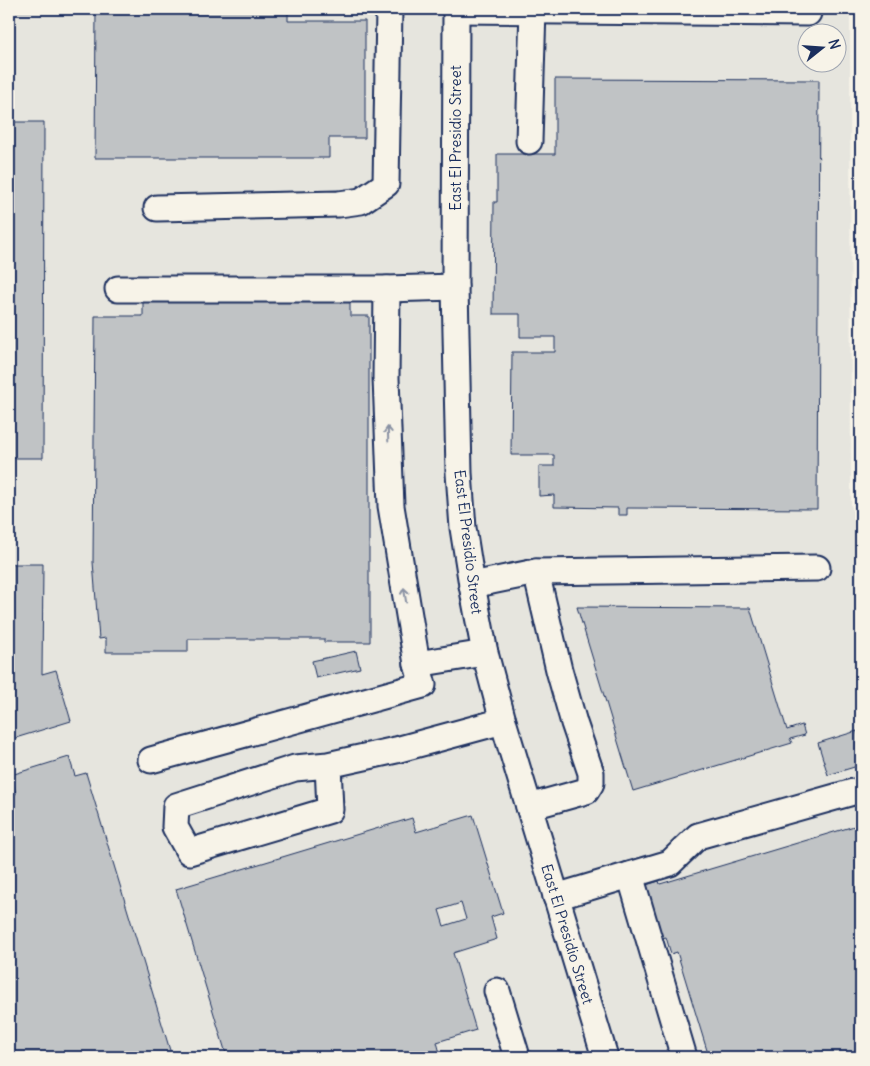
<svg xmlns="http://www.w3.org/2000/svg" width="870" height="1066" font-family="Delius,sans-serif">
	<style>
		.built { fill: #e6e5de; fill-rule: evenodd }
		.building { fill: #c0c3c5; stroke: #1b2f5e; fill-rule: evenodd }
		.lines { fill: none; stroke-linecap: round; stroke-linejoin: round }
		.minor-casing { stroke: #1b2f5e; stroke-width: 29 }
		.minor { stroke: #f7f3e8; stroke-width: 25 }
		.oneway { stroke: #8991a3 }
		.labels { text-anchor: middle; stroke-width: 4; stroke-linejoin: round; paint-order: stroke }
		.street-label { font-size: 15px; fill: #1b2f5e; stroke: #f7f3e8 }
	</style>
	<rect width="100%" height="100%" fill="#f7f3e8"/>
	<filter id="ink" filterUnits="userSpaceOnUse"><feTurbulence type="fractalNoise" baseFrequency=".02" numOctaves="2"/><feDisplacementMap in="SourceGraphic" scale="10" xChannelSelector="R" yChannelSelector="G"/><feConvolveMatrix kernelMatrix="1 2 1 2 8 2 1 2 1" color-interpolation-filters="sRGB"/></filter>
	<g filter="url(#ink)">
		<path class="built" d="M9,9H850L851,505L861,538V1057H9ZM808,32H838V62H808Z"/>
		<g class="building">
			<rect x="9" y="9" width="36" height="2"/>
			<path d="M96,9H288V21H365V138H329V158H95Z"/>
			<path d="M555,79L819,80L817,509L627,508V515H618V508L554,507V495L539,496V466H554V455H511L512,352H555V337H520V314H493L494,202H497V154H555Z"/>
			<path d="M9,122H44L43,458H9Z"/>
			<path d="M143,301H350V316H369V585H370V642H324V639H188V652H106V638L99,639L93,562L95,316H143Z"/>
			<path d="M9,564H43L42,674L56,670L71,721L9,740Z"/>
			<path d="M577,607L750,608L787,730L802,725L805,735L790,739L792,743L633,791Z"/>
			<path d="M356,651L360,668L316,678L312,661Z"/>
			<path d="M857,731L861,744V765L828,775L818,743Z"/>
			<path d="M69,757L75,776L86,773L172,1057H9V796L16,794L11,775Z"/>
			<path d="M473,815L503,913L491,917L497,939L453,953L476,1030L437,1042L441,1057H227L176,889L412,818L416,832ZM461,903L466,919L444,926L439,910Z"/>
			<path d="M861,824V1057H709L677,952L671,954L666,937L662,938L646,885L659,881L660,884Z"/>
		</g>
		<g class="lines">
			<g class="minor-casing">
				<g id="minor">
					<path d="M456,9L455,287L459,473L463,528L472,585L485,653L503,721L605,1057"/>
					<path d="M456,10L808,13"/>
					<path d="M529,141L533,9"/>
					<path d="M157,208L339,204L361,201L386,184L389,9"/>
					<path d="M118,289H387L455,287"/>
					<path d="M387,289L386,378L391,506L417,664L485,653"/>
					<path d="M472,585L536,572L817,568"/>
					<path d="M151,760L423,685L417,664"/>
					<path d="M328,765L330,810L189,852L175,827L176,806L295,768L328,765L396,750L503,721"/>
					<path d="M529,807L586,791L591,783V773L574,723L559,670L536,572"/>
					<path d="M630,875L684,1057"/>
					<path d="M556,897L670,863L698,836L853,792"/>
					<path d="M497,991L517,1057"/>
				</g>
			</g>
			<use href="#minor" class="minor"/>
		</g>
		<defs><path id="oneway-shaft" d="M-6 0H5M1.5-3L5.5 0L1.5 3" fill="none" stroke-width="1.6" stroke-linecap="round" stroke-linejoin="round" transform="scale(1.25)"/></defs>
		<g class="oneway">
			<use href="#oneway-shaft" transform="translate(388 434) rotate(-92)"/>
			<use href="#oneway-shaft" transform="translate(405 595) rotate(-99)"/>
		</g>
	</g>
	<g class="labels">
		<g class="street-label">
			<text transform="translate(456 138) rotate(-90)" y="5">East El Presidio Street</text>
			<text transform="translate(468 542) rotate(83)" y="5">East El Presidio Street</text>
			<text transform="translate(567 934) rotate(73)" y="5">East El Presidio Street</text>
		</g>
	</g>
	<rect width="870" height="1066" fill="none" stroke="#f7f3e8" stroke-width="30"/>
	<rect x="15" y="15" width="840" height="1036" fill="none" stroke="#1b2f5e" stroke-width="2" filter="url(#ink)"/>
	<g transform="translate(822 48) rotate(73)"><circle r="24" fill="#f7f3e8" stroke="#9fa5b1"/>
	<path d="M0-4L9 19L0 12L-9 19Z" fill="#1b2f5e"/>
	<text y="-8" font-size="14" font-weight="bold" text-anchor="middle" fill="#1b2f5e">N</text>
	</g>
</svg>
